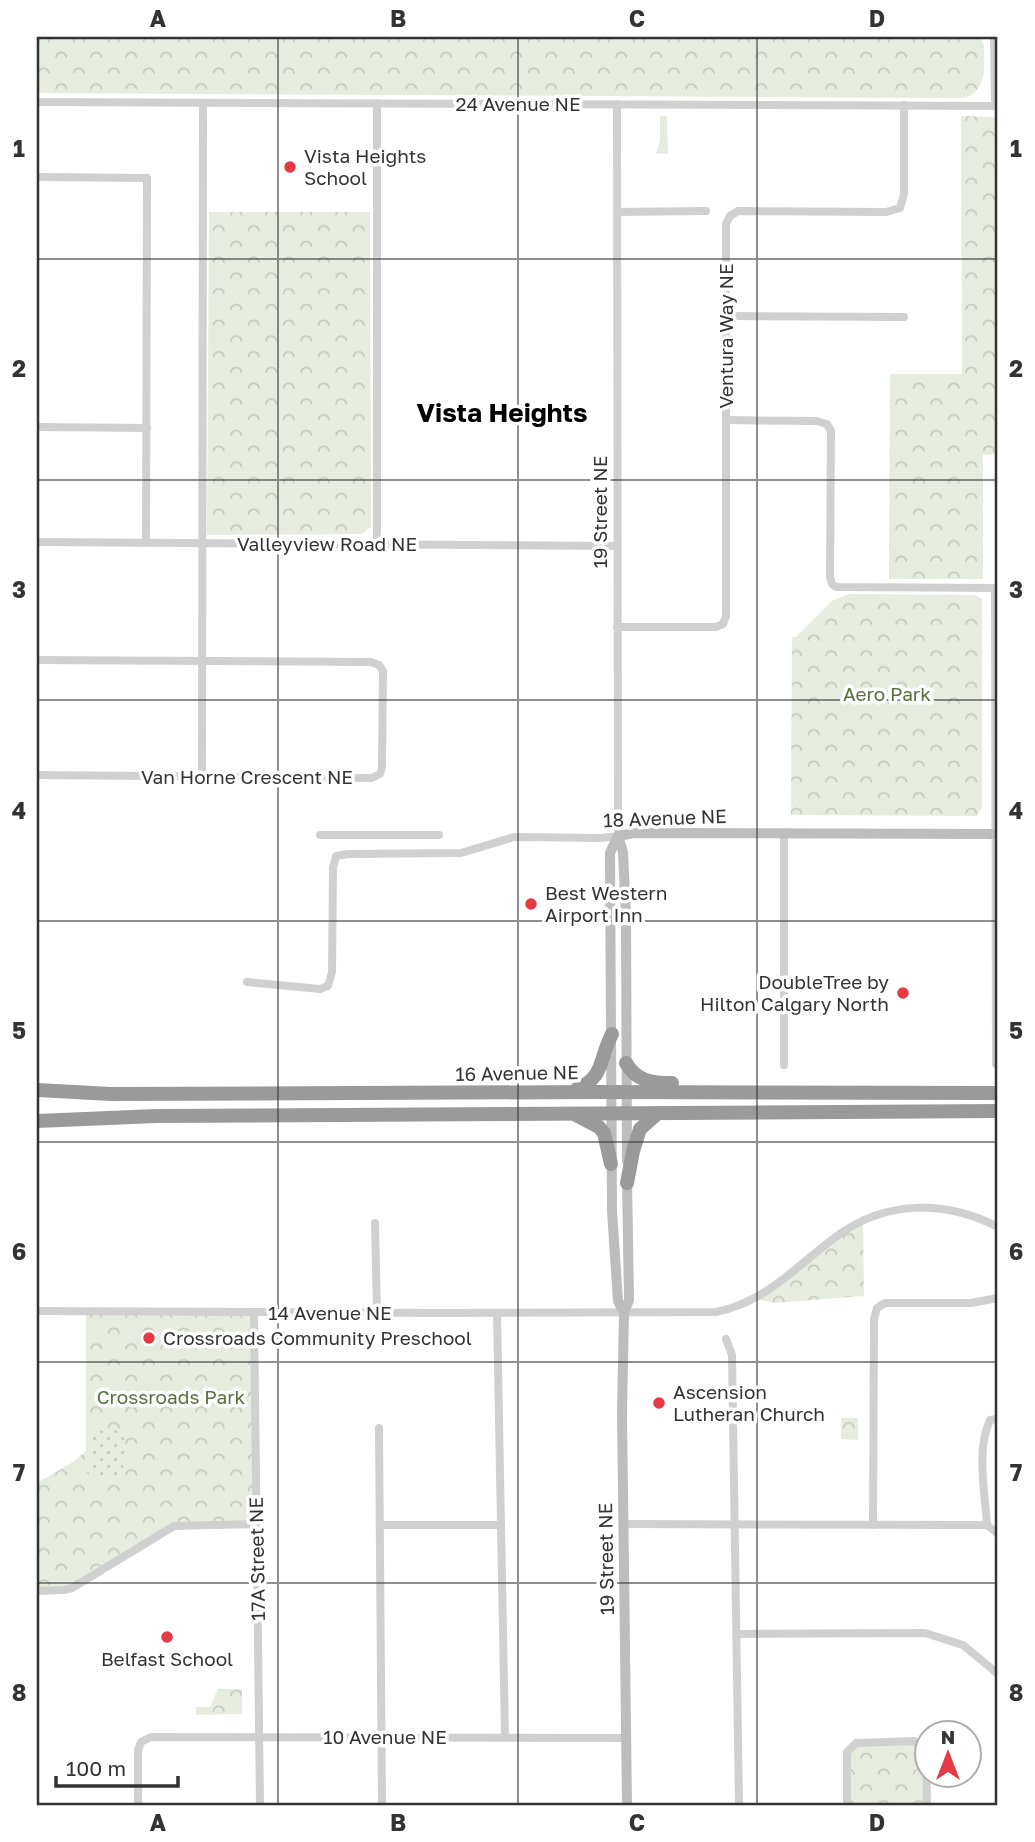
<svg xmlns="http://www.w3.org/2000/svg" width="1035" height="1842" font-family="'Golos Text',sans-serif">
	<style>
		.grass { fill: #e6ecdf }
		.park { fill: url(#park-crowns) }
		.garden { fill: url(#garden-dots) }
		.lines { fill: none; stroke-linecap: round; stroke-linejoin: round }
		.street { stroke: #d0d0d0; stroke-width: 8 }
		.secondary { stroke: #bdbdbd; stroke-width: 10 }
		.highway { stroke: #9a9a9a; stroke-width: 14 }
		.grid { fill: none; stroke: #333; stroke-width: 2; stroke-opacity: 0.55 }
		.poi-dot { fill: #e63946; stroke: #fff; stroke-width: 2.5 }
		.labels { text-anchor: middle; stroke-width: 7; stroke-linejoin: round; paint-order: stroke }
		.street-label { font-size: 19px; fill: #333; stroke: #fff }
		.poi-label { font-size: 19px; fill: #333; stroke: #fff; text-anchor: start }
		.park-label { font-size: 19px; fill: #56703f; stroke: #fff }
		.district-label { font-size: 26px; font-weight: bold; fill: #000; stroke: #fff }
		.neatline { fill: none; stroke: #333; stroke-width: 2.5 }
		.grid-label { font-size: 23px; text-anchor: middle; font-weight: bold; fill: #333 }
	</style>
	<defs>
		<pattern id="park-crowns" width="20" height="18" patternUnits="userSpaceOnUse" patternTransform="scale(1.75)"><rect width="20" height="18" fill="#e6ecdf"/><path d="M2 6a3 3 0 1 1 6 0M12 15a3 3 0 1 1 6 0" fill="none" stroke="#c6cbc0"/></pattern>
		<pattern id="garden-dots" width="8" height="8" patternUnits="userSpaceOnUse" patternTransform="scale(1.75)"><rect width="8" height="8" fill="#e6ecdf"/><path d="M2 2h.1M6 6h.1" fill="none" stroke="#c6cbc0" stroke-width="1.8" stroke-linecap="round"/></pattern>
	</defs>
	<rect width="100%" height="100%" fill="#fff"/>
	<path class="grass" d="M660,116H667L668,154L656,153L660,141Z"/>
	<g class="park">
		<path d="M37,37H984L982,40V43L984,44C984,64 988,96 960,98L37,93Z"/>
		<path d="M961,116L998,117V454L983,455V579H889L890,374H962Z"/>
		<path d="M209,212H370L371,527L362,534L207,535Z"/>
		<path d="M849,594L974,595L982,599V808L977,816L791,815L792,637H796L832,601Z"/>
		<path d="M863,1220L864,1296L774,1303L756,1299Z"/>
		<path d="M86,1311L254,1313L256,1524H183L72,1588L37,1591V1483L73,1462L86,1451Z"/>
		<path d="M841,1418H858V1440L841,1439Z"/>
		<path d="M218,1689H242V1714L196,1715V1707H210Z"/>
		<path d="M914,1741L926,1752L927,1805H847V1752L856,1743Z"/>
	</g>
	<path class="garden" d="M124,1430L125,1462L119,1477L92,1479L84,1469L91,1460L90,1431Z"/>
	<g class="lines">
		<g class="street">
			<path d="M994,37L995,106"/>
			<path d="M37,102L998,106"/>
			<path d="M37,177L147,178L146,542"/>
			<path d="M618,212L706,211"/>
			<path d="M726,316L904,317"/>
			<path d="M726,420L816,421L827,424L831,431L830,577L832,584L836,587L998,588"/>
			<path d="M37,427L147,428"/>
			<path d="M37,542L617,546"/>
			<path d="M377,544V103"/>
			<path d="M995,588L996,1064"/>
			<path d="M617,627H716L723,624L726,616V224L730,216L738,211L886,212L900,208L904,194V105"/>
			<path d="M37,660L371,662L379,665L383,671L382,767L380,774L372,778L37,775"/>
			<path d="M202,776L203,103"/>
			<path d="M784,834V1065"/>
			<path d="M320,835H439"/>
			<path d="M247,982L320,989L328,986L332,972L333,868L336,856L348,854L461,853L514,837L601,838L618,836L617,104"/>
			<path d="M375,1223L377,1313"/>
			<path d="M37,1311L438,1313L716,1312C767,1302 797,1265 837,1236C885,1200 946,1200 998,1227"/>
			<path d="M254,1313L260,1805"/>
			<path d="M497,1313L505,1737"/>
			<path d="M726,1339L732,1355L739,1805"/>
			<path d="M379,1428L382,1805"/>
			<path d="M623,1524L987,1525L998,1534"/>
			<path d="M381,1525H501"/>
			<path d="M873,1525L874,1319L877,1308L885,1303H971L998,1298"/>
			<path d="M987,1525C985,1493 976,1450 990,1420L998,1419"/>
			<path d="M37,1591L64,1590L72,1588L174,1526L256,1524"/>
			<path d="M737,1634L925,1633L963,1645L998,1674"/>
			<path d="M138,1805V1750L141,1742L151,1737L626,1738"/>
			<path d="M847,1805V1752L856,1743L914,1741L926,1752L927,1805"/>
		</g>
		<g class="secondary">
			<path d="M618,836L623,852L626,915L627,1161"/>
			<path d="M618,836L610,853L612,1211L618,1301L624,1313"/>
			<path d="M618,836L634,833L998,834"/>
			<path d="M627,1805L622,1413L624,1313L629,1300L627,1178"/>
		</g>
		<g class="highway">
			<path d="M626,1063C636,1081 652,1083 672,1083"/>
			<path d="M577,1089C605,1077 599,1058 612,1034"/>
			<path d="M37,1090L111,1094L600,1092L998,1093"/>
			<path d="M576,1115L599,1127L604,1133L611,1164"/>
			<path d="M37,1121L156,1116L998,1111"/>
			<path d="M627,1183L633,1151L640,1129L658,1113"/>
		</g>
	</g>
	<path class="grid" d="M278,37V1805M518,37V1805M757,37V1805M37,259H998M37,480H998M37,700H998M37,921H998M37,1142H998M37,1362H998M37,1583H998"/>
	<g class="poi-dot">
		<circle cx="290" cy="167" r="7"/>
		<circle cx="531" cy="904" r="7"/>
		<circle cx="903" cy="993" r="7"/>
		<circle cx="149" cy="1338" r="7"/>
		<circle cx="659" cy="1403" r="7"/>
		<circle cx="167" cy="1637" r="7"/>
	</g>
	<g class="labels">
		<g class="street-label">
			<text x="518" y="111">24 Avenue NE</text>
			<text transform="translate(726 336) rotate(-90)" y="7">Ventura Way NE</text>
			<text transform="translate(600 512) rotate(-90)" y="7">19 Street NE</text>
			<text x="327" y="551">Valleyview Road NE</text>
			<text x="247" y="784">Van Horne Crescent NE</text>
			<text transform="translate(665 818) rotate(-2)" y="7">18 Avenue NE</text>
			<text transform="translate(517 1073) rotate(-1)" y="7">16 Avenue NE</text>
			<text x="330" y="1320">14 Avenue NE</text>
			<text transform="translate(257 1559) rotate(-91)" y="7">17A Street NE</text>
			<text transform="translate(606 1559) rotate(-91)" y="7">19 Street NE</text>
			<text x="385" y="1744">10 Avenue NE</text>
		</g>
		<g class="poi-label">
			<text x="304" y="163">Vista Heights<tspan x="304" dy="22">School</tspan></text>
			<text x="545" y="900">Best Western<tspan x="545" dy="22">Airport Inn</tspan></text>
			<text x="889" y="989" text-anchor="end">DoubleTree by<tspan x="889" dy="22">Hilton Calgary North</tspan></text>
			<text x="163" y="1345">Crossroads Community Preschool</text>
			<text x="673" y="1399">Ascension<tspan x="673" dy="22">Lutheran Church</tspan></text>
			<text x="167" y="1666" text-anchor="middle">Belfast School</text>
		</g>
		<g class="park-label">
			<text x="887" y="701">Aero Park</text>
			<text x="171" y="1404">Crossroads Park</text>
		</g>
		<g class="district-label">
			<text x="502" y="422">Vista Heights</text>
		</g>
	</g>
	<rect width="1035" height="1842" fill="none" stroke="#ffffff" stroke-width="77"/>
	<g transform="translate(948 1754)"><circle r="33" fill="#ffffff" stroke="#adadad" stroke-width="2"/>
	<path d="M0-5L12 26L0 18L-12 26Z" fill="#e63946"/>
	<text y="-10" font-size="19" font-weight="bold" text-anchor="middle" fill="#333333">N</text>
	</g>
	<path d="M56 1776v10h122v-10" fill="none" stroke="#333333" stroke-width="3.5"/>
	<text x="66" y="1776" font-size="21" fill="#333333" stroke="#ffffff" stroke-width="5" paint-order="stroke">100 m</text>
	<rect x="38" y="38" width="958" height="1766" class="neatline"/>
	<g class="grid-label">
		<text x="158" y="27">A</text>
		<text x="398" y="27">B</text>
		<text x="637" y="27">C</text>
		<text x="877" y="27">D</text>
		<text x="19" y="157">1</text>
		<text x="1016" y="157">1</text>
		<text x="19" y="377">2</text>
		<text x="1016" y="377">2</text>
		<text x="19" y="598">3</text>
		<text x="1016" y="598">3</text>
		<text x="19" y="819">4</text>
		<text x="1016" y="819">4</text>
		<text x="19" y="1039">5</text>
		<text x="1016" y="1039">5</text>
		<text x="19" y="1260">6</text>
		<text x="1016" y="1260">6</text>
		<text x="19" y="1481">7</text>
		<text x="1016" y="1481">7</text>
		<text x="19" y="1701">8</text>
		<text x="1016" y="1701">8</text>
		<text x="158" y="1831">A</text>
		<text x="398" y="1831">B</text>
		<text x="637" y="1831">C</text>
		<text x="877" y="1831">D</text>
	</g>
</svg>
